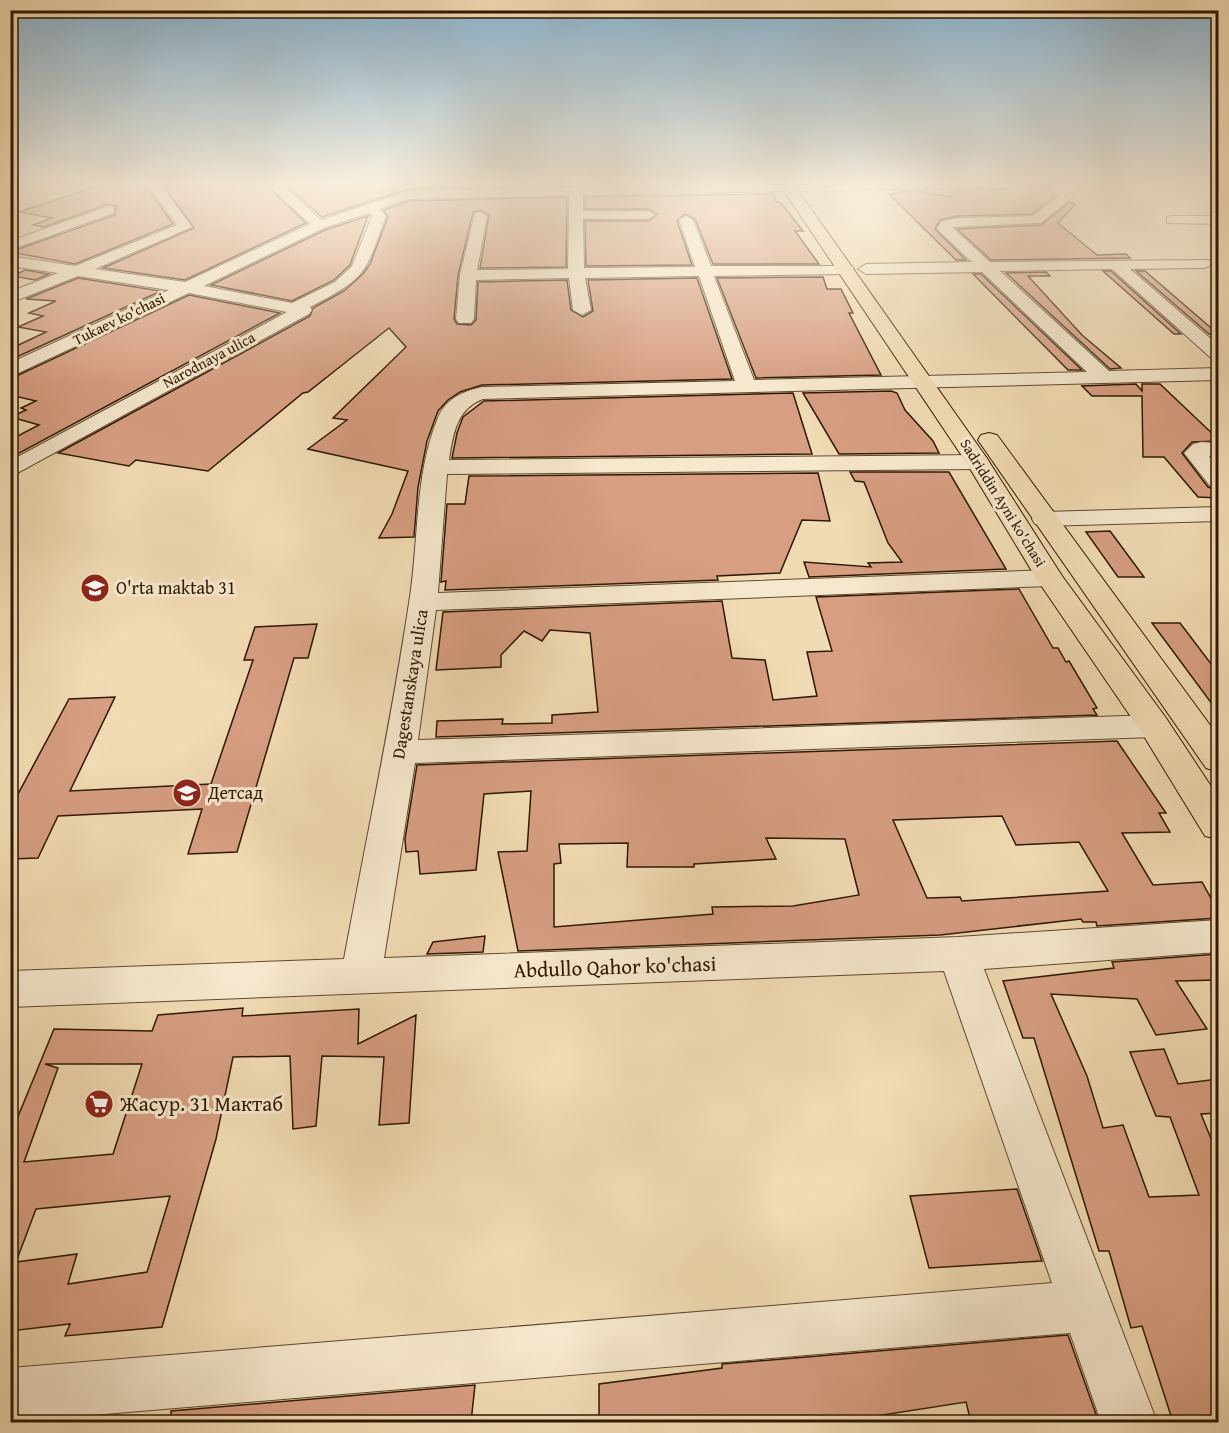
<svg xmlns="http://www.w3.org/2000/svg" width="1229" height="1433" font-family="'Gentium Book Plus',serif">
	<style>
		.building { fill: #d79e82; stroke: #2e1802; stroke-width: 1.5; fill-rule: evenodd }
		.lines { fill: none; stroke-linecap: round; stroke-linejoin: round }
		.minor-casing { stroke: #5f492e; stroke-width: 2 }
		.major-casing { stroke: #2e1802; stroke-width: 2 }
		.minor { fill: #f6e8ce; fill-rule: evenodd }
		.major { fill: #f1dbb3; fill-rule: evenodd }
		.labels { text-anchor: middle; stroke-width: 6; stroke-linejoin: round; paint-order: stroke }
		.far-street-label { font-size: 15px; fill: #2e1802; stroke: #f6e8ce }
		.poi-label { font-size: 18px; fill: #2e1802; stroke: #f6e8ce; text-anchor: start }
		.street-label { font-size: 18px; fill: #2e1802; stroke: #f6e8ce }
		.near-street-label { font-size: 21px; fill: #2e1802; stroke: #f6e8ce }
		.near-poi-label { font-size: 21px; fill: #2e1802; stroke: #f6e8ce; text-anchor: start }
	</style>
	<rect width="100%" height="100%" fill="#f1dbb3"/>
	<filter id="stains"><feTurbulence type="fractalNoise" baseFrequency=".00333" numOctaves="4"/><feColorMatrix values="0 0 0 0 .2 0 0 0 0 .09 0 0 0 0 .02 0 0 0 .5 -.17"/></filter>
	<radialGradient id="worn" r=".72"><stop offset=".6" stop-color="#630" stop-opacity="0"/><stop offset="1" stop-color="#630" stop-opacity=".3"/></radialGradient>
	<g class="building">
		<path d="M109,182H143L173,224L75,264L10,252L115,215L116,206L108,204L44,227L33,225L52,218L19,212Z"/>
		<path d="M161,182H263L306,223L185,280L103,268L194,228Z"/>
		<path d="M282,182L646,183L761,182L408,189L322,217Z"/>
		<path d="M1047,188L1055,196L1032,214L958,216L940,220L935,229L966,260H956L890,195L902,191H920L949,197L957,190Z"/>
		<path d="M774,194L776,202L781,203L803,231H795L819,264H713L695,219L685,214L677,221L692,265L586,266L585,221H648L657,214L648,209H585V197Z"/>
		<path d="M567,197L566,267L480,268L489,215L480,210L473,212L458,275L454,319L457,324L471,325L476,320L478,282L567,280L571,310L583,317L593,311L588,280L697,278L732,379L482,385L460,392L448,400L438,411L427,441L418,487L414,537L379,538L392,514L408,471L308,449L347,420L333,418L406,347L389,328L308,392L303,393L208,471L136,460L129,466L58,453L310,316L313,308L344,291L363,274L370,264L388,217L384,210L409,201Z"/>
		<path d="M1070,202L1075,205L1058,223L1097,255L1126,254L1130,258L991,260L957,229L1041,225Z"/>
		<path d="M368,216L350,265L334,280L292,301L211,285L325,230Z"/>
		<path d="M25,270L49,274L35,280L13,276Z"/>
		<path d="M1103,271H1111L1181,334H1174Z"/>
		<path d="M1136,271H1145L1218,334H1209Z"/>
		<path d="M1046,272L1050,276H1028L1082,335L1121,368L1110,369L1006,273Z"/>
		<path d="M973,274H981L1082,370H1068Z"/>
		<path d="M823,277L827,289H841L853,313H849L881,375L756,378L717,278Z"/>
		<path d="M78,278L161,291L10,360V349L46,332L18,327L43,316L29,313L56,301L26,299Z"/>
		<path d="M189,295L280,313L10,458V440L39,425L11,417L26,410L21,408L36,401L10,395V379Z"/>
		<path d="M1136,384L1142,391V384H1160L1218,439V441L1192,442L1182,453L1208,487L1218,490V498L1198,497L1164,457H1143L1142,396H1092L1082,386Z"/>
		<path d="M891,391L897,393L905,410L933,441L939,453L839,454L803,393Z"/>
		<path d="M793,393L812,454L452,458L457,433L463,417L484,401Z"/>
		<path d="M850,472H949L1006,569L809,577L804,562L871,567L868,563L902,562L888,543L864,482L855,481Z"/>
		<path d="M818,473L830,521L802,520L780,573L717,576L718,580L445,590L446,581L441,582L447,504H465L469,476Z"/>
		<path d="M1110,531L1144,577H1118L1086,532Z"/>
		<path d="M1019,589L1053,648H1058L1066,662L1069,661L1097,708L1093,709L1097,715L436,737L437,721L503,719L502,724L552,723V715L598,712L590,633L550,630L542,641L524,631L501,655V667L436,670L443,612L722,601L732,658L765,660L773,700L817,696L807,652L832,651L816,597Z"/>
		<path d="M1152,623H1180L1218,673V712Z"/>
		<path d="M317,624L308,658H294L237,852L188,854L202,809L58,816L38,858L10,859V809L69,699L115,697L70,791L211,784L253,660H244L255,627Z"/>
		<path d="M1117,741L1166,813H1159L1170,832L1122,833L1153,885L1202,882L1218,911V918L1097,926L1096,922H1083L1081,919L940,935L518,951L498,852L527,851L531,791L484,794L476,870L420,874L418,851L406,852L405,839L417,765ZM1002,816L1016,845L1079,842L1108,891L962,901L960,897L927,898L893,820ZM766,838L845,839L859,895L793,906L712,907L713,914L554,927V864L561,863L559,844L628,843L627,867H694V864L776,859Z"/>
		<path d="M485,936L483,952L427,954L433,942Z"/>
		<path d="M1218,954V980L1176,981L1207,1029L1156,1035L1137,999L1051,994L1087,1076L1103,1128L1123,1125L1149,1197L1199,1195L1170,1117L1156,1116L1130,1052L1164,1049L1178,1084L1218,1079V1113L1201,1114L1218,1156V1422H1173L1142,1326L1131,1328L1109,1251H1099L1034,1038H1023L1003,981L1114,968L1112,962Z"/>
		<path d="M243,1008L242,1016L359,1009L358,1044L416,1015L409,1123L379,1125L384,1057L322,1056L316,1126L293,1129L290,1056L233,1057L216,1139L162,1327L65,1336L70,1324L10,1331V1136L54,1029L152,1031L158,1015ZM45,1064H142L113,1154L24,1162L58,1068ZM170,1196L147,1272L68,1284L77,1254L16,1262L36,1209Z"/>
		<path d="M1017,1189L1042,1261L929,1268L910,1196Z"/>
		<path d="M1068,1335L1098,1420L971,1422L966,1402L850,1420L851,1422H599V1384L722,1368V1364Z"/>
		<path d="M475,1385L471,1422H171V1411Z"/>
	</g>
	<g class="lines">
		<g class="minor-casing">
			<g id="minor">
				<path d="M145,182H158L192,227L95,269L185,282L310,224L265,182H279L321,220L408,191L793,184V190L788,191L583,195V211H648L655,215L648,219H583L584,268L695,267L679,220L686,216L693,220L711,266H852L854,269L846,274L714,276L754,380L1087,372L982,272L866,274L858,269L866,264L972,262L939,231L937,228L942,221L958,218L1033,216L1059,196L1048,186L804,191L799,190V184L1067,182L1063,185L1070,189L1073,197L1041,223L952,227L990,262L1209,260L1212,263L1209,266L1204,268L1130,269L1218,345V360L1211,358L1112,269L1000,271L1109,371L1218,368V380L483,399C456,409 453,435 449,460L978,455L986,457L989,462L986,467L978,469L447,474L438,593L1050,570L1059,572L1063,578L1059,584L1050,586L436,610L418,740L1154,715L1165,719L1170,726L1165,733L1154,737L415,763L384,958L958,937L1218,920V952L984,969L1157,1422H1101L1070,1333L10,1422V1368L1052,1283L944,971L10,1007V971L344,959C366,840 391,723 409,603C419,543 414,477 437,420C445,399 461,392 482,387L735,381L699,276L585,278L591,310L582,315L573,310L569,278L476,280L474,319L471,323H459L456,319L460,275L475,213L480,212L487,216L477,270L568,269L569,195L409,199L380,209L386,216C365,274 367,278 310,307L312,310L309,314L10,477V461L287,312L189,293L10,377V363L169,290L78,276L10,303V292L58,273L10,266V256L75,266L177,225ZM369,213L372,216L352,266L335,282L292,303L204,286L324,228Z"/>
				<path d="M109,206L114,207V213L10,250V241Z"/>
				<path d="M1172,216H1218V224L1167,223V217Z"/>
				<path d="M1201,442L1218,443V455L1209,456L1218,467V488L1210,486L1184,453L1193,444Z"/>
				<path d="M1218,507V521L1044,526L1035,524L1032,519L1035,514L1044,512Z"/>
			</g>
		</g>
		<g class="major-casing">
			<g id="major">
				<path d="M778,182H792L986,457L1062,576L1166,718L1218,797V839L1205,836L1142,733L1036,578L966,462Z"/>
				<path d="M989,433L997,435L1218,736V772L1206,768L978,440L981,435Z"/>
			</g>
		</g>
		<use href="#minor" class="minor"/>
		<use href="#major" class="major"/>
	</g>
	<linearGradient id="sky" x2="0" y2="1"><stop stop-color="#8ab6d4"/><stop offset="0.48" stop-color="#f9efdd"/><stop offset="1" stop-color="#f9efdd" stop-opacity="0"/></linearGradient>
	<rect width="1229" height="383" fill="url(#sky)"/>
	<defs>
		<g id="school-disc" transform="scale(1.5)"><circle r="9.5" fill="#8f2418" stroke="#f6e8ce"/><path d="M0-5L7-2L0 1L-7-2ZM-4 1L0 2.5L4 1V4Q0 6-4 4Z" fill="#fff"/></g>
		<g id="supermarket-disc" transform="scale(1.5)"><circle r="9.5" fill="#8f2418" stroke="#f6e8ce"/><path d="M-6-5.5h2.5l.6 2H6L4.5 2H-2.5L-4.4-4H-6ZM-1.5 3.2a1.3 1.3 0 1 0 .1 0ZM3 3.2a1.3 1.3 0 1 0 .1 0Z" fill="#fff"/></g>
	</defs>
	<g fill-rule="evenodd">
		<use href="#school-disc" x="95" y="588"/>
		<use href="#school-disc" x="187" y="793"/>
		<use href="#supermarket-disc" x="99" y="1104"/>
	</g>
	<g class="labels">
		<g class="far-street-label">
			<text transform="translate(119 319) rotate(-26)" y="5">Tukaev ko'chasi</text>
			<text transform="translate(209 360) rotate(-28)" y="5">Narodnaya ulica</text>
			<text transform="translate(1003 503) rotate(58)" y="5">Sadriddin Ayni ko'chasi</text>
		</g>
		<g class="poi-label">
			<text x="116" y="594">O'rta maktab 31</text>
			<text x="208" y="799">Детсад</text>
		</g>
		<g class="street-label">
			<text transform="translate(410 684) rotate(-81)" y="6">Dagestanskaya ulica</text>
		</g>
		<g class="near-street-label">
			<text transform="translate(615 967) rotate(-2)" y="7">Abdullo Qahor ko'chasi</text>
		</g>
		<g class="near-poi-label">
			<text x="120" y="1111">Жасур. 31 Мактаб</text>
		</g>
	</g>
	<rect width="1229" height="1433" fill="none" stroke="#f1dbb3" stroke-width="36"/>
	<rect x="12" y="12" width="1205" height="1409" fill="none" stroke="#2e1802" stroke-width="3"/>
	<rect x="18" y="18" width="1193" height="1397" fill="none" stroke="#2e1802" stroke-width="1.5"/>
	<rect width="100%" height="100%" filter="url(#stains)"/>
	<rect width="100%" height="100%" fill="url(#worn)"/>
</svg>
